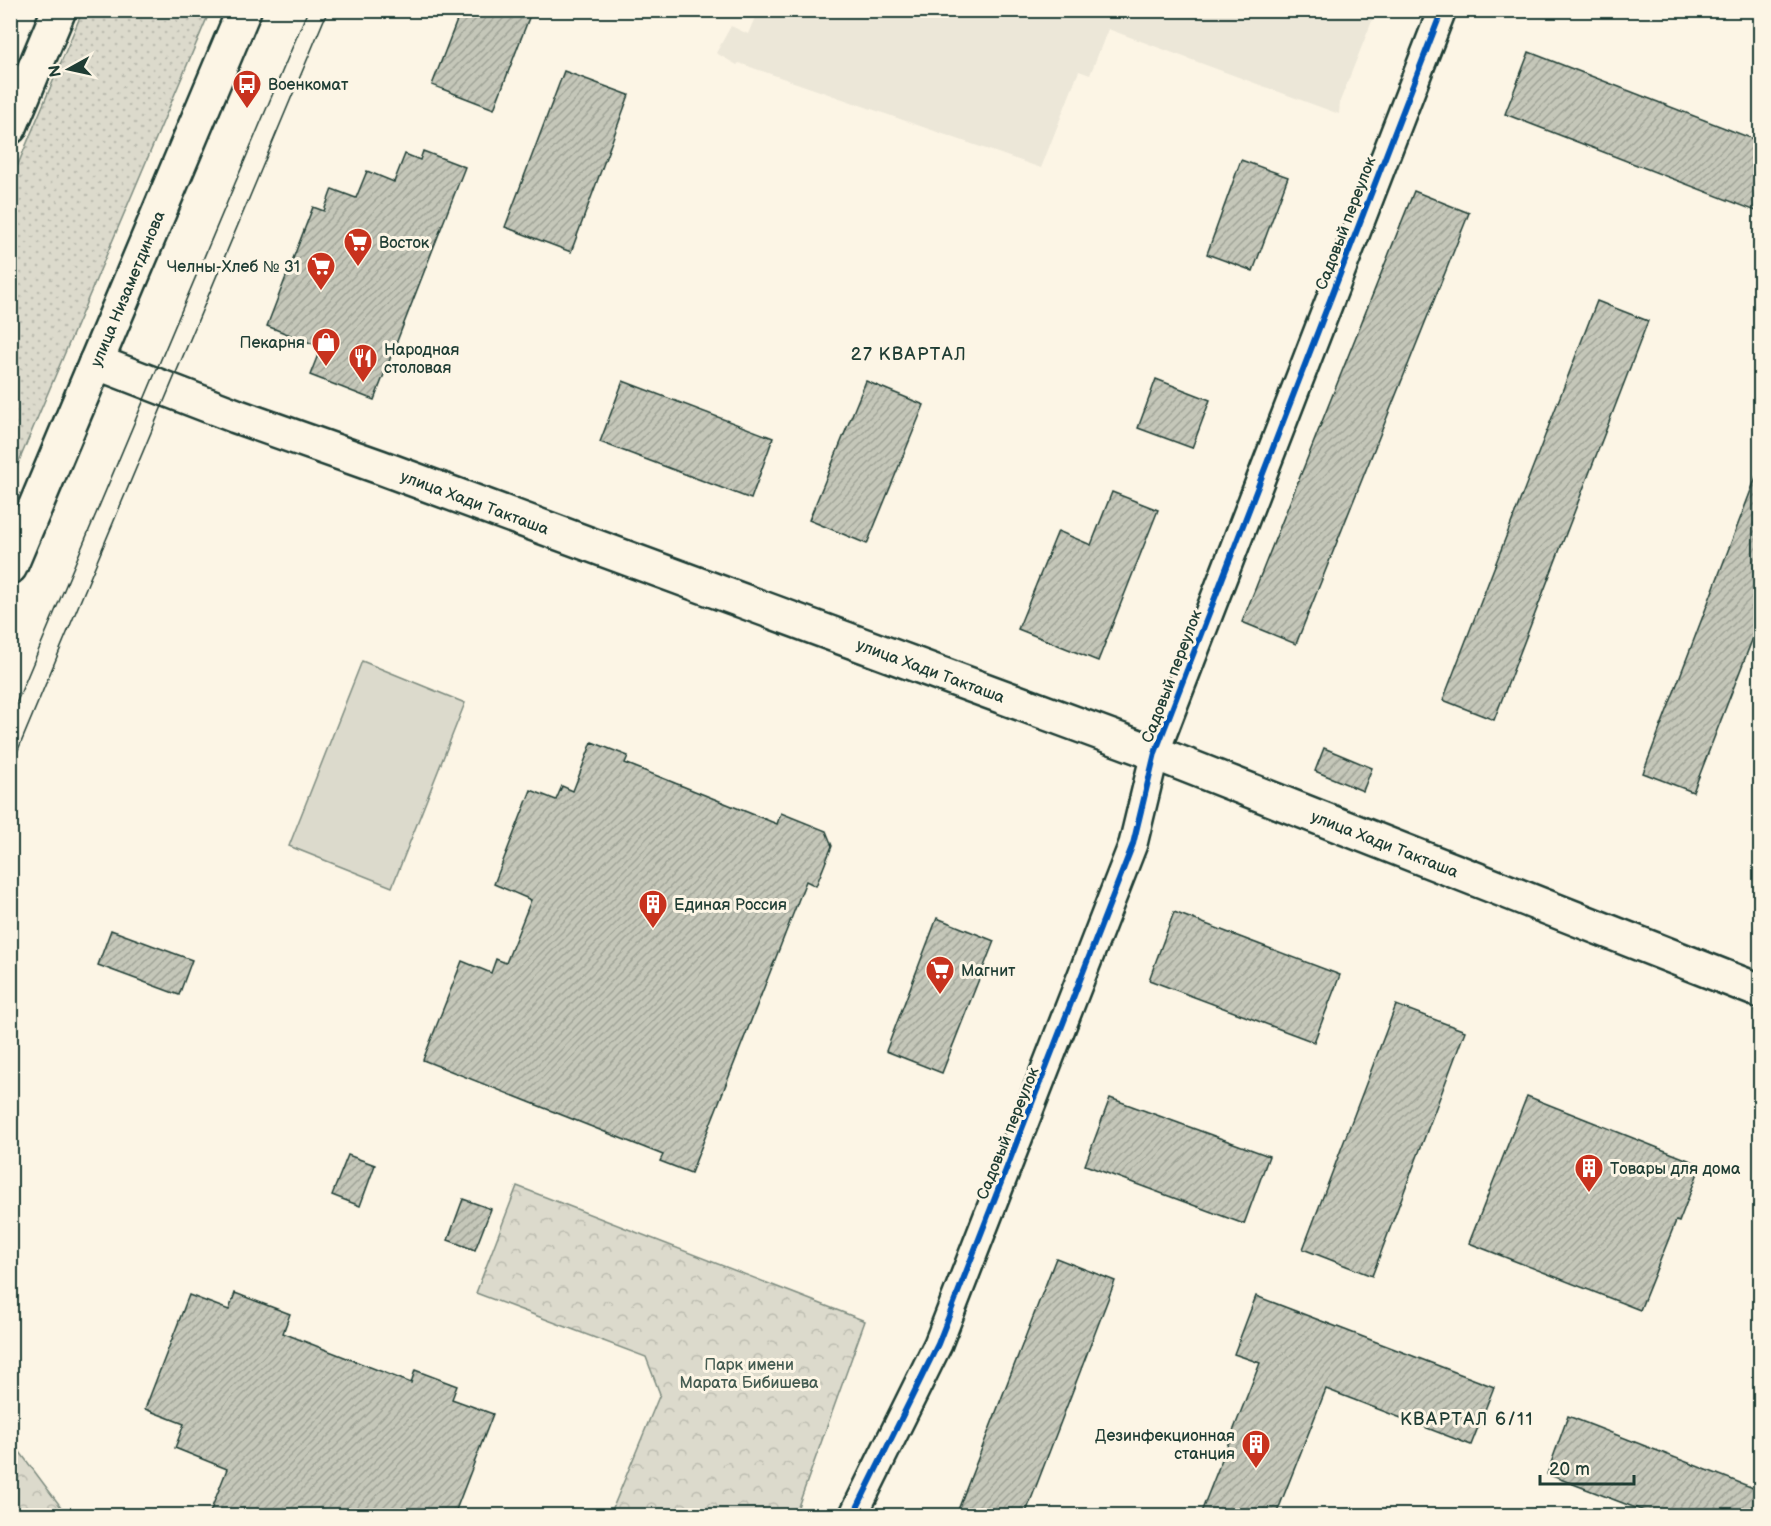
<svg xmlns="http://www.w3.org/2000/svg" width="1771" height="1526" font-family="'Balsamiq Sans',sans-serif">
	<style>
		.built { fill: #ece7d8 }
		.grass { fill: url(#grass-dots); stroke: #7e8c80; stroke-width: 1.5 }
		.park { fill: url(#park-crowns); stroke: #7e8c80; stroke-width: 1.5 }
		.pitch { fill: #dcdacc; stroke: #7e8c80; stroke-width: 1.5 }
		.building { fill: url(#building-hatch); stroke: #1f3d34; stroke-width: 1.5 }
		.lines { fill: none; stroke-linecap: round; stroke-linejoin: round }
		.street-casing { stroke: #1f3d34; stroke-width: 32 }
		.secondary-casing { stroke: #1f3d34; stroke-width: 38 }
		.primary-casing { stroke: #1f3d34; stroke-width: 38 }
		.street { stroke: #fcf5e5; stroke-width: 27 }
		.secondary { stroke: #fcf5e5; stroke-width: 33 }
		.primary { stroke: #fcf5e5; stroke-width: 33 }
		.tram { stroke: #1f3d34; stroke-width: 1.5 }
		.cycleway-casing { stroke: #fcf5e5; stroke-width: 10 }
		.cycleway { stroke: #0057b8; stroke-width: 6 }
		.labels { text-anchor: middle; stroke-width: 6; stroke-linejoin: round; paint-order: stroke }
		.poi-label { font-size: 16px; fill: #1f3d34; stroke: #fcf5e5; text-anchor: start }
		.street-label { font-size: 16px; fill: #1f3d34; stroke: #fcf5e5 }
		.park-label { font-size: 16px; fill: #455c52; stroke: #fcf5e5 }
		.neighbourhood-label { font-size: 18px; letter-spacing: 1.5px; fill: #1f3d34; stroke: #fcf5e5 }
	</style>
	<defs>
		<pattern id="grass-dots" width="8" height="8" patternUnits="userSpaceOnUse" patternTransform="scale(1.5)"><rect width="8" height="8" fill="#dcdacc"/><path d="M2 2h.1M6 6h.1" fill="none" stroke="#bcbcb0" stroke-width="1.8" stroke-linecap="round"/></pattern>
		<pattern id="park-crowns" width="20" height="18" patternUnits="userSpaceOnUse" patternTransform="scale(1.5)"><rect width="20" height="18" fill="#dcdacc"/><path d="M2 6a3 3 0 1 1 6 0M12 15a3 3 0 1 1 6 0" fill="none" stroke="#bcbcb0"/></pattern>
		<pattern id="building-hatch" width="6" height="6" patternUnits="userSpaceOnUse" patternTransform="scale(1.5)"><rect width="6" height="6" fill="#c5c7b9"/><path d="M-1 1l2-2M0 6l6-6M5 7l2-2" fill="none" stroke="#9fa397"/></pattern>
	</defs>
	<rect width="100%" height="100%" fill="#fcf5e5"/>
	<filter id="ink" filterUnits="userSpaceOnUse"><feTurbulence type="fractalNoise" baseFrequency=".0167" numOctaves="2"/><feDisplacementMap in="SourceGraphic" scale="12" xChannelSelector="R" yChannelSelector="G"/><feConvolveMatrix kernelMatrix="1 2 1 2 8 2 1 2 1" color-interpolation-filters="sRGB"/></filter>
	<g filter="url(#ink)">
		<path class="built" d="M758,10H1376V11L1340,101L1339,114L1108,29L1090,75L1079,71L1041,168L739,63L737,65L716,53L731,26L748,34Z"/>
		<path class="grass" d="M83,10L210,11L11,480V181Z"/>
		<g class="park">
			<path d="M517,1186L865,1321L795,1515H610L660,1394L646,1357L476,1293Z"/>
			<path d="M11,1440L67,1515H11Z"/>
		</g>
		<path class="pitch" d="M362,661L465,703L392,887L289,846Z"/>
		<g class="building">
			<path d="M461,10H532L494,109L432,85Z"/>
			<path d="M1529,52L1761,142V213L1505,114Z"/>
			<path d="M564,71L629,95L571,252L505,227Z"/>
			<path d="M423,151L465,167L374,400L310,375L321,347L267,326L313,207L324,211L332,189L356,198L367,171L394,182L405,154L420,160Z"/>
			<path d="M1241,160L1288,177L1253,271L1207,254Z"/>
			<path d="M1414,191L1469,213L1296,644L1242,622Z"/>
			<path d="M1597,301L1648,321L1494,720L1443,700Z"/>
			<path d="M1156,379L1210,400L1192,448L1138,428Z"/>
			<path d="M623,381L773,438L751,499L600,442Z"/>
			<path d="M866,381L924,405L867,544L809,520Z"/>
			<path d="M1758,472L1761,473V617L1693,792L1643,773Z"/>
			<path d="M1112,492L1158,510L1098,661L1018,629L1058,531L1091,545Z"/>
			<path d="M592,742L628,756L625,763L777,824L781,813L826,831L832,846L816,886L806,881L691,1173L660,1161L663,1155L423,1060L462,961L491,973L496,959L506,963L531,900L494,884L531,790L556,800L562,786L573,791Z"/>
			<path d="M1324,748L1372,768L1363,791L1315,771Z"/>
			<path d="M1174,912L1340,975L1314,1042L1149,980Z"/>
			<path d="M937,918L994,941L942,1073L886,1051Z"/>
			<path d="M111,930L192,960L179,995L98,965Z"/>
			<path d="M1396,1005L1465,1031L1372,1276L1303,1249Z"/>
			<path d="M1527,1096L1701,1165L1679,1222L1676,1221L1640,1310L1469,1243Z"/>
			<path d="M1110,1098L1269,1156L1244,1224L1085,1165Z"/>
			<path d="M348,1155L375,1165L360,1206L332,1195Z"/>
			<path d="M463,1199L491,1209L475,1250L448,1240Z"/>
			<path d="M1056,1258L1115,1281L1025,1515H956Z"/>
			<path d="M235,1293L290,1314L283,1333L411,1383L415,1370L457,1386L452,1399L493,1414L454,1515H209L227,1469L175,1448L184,1424L145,1409L189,1295L229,1310Z"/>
			<path d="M1256,1296L1494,1387L1471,1445L1326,1389L1276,1515H1200L1260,1363L1234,1354Z"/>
			<path d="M1568,1416L1761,1491V1515H1654L1547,1474Z"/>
		</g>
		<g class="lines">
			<g class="street-casing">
				<path id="street" d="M853,1516L938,1344L1133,844L1155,753L1442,10"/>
			</g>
			<g class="secondary-casing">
				<g id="secondary">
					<path id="s1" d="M96,362L236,416L380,467L1155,753L1760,991"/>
				</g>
			</g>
			<g class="primary-casing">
				<g id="primary">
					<path d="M10,127L59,10"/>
					<path id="s2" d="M10,567L244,10"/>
				</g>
			</g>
			<use href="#street" class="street"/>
			<use href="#secondary" class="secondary"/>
			<use href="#primary" class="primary"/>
			<g class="tram">
				<path d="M10,718L308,10"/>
				<path d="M10,769L328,10"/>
			</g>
			<g class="cycleway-casing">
				<path id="cycleway" d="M853,1516L938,1344L1133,844L1155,753L1442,10"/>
			</g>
			<use href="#cycleway" class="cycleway"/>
		</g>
	</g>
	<defs>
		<g id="bus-pin" transform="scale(1.5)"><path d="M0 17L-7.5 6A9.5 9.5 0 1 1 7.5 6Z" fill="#c8321e" stroke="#fcf5e5"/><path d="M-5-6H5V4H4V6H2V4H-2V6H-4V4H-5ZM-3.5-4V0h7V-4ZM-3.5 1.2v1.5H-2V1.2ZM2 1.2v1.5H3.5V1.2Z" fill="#fff"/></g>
		<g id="supermarket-pin" transform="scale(1.5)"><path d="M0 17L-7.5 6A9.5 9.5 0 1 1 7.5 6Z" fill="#c8321e" stroke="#fcf5e5"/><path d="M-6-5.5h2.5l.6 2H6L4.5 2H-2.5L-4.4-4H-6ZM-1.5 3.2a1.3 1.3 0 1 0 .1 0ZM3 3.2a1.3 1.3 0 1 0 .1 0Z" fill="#fff"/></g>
		<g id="shop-pin" transform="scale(1.5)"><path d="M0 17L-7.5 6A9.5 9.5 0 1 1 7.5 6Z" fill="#c8321e" stroke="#fcf5e5"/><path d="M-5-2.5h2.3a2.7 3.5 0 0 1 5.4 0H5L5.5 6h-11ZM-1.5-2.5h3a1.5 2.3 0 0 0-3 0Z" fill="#fff"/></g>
		<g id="restaurant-pin" transform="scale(1.5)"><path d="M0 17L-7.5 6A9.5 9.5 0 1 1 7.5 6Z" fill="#c8321e" stroke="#fcf5e5"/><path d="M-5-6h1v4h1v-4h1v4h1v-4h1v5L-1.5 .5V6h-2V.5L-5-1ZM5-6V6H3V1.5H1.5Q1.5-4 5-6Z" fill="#fff"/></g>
		<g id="building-pin" transform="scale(1.5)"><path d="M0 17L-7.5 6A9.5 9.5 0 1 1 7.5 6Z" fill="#c8321e" stroke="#fcf5e5"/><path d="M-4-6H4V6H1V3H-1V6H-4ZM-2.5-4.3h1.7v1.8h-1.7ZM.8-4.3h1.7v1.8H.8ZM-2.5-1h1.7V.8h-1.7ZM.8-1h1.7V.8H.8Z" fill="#fff"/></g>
	</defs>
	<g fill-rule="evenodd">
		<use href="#bus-pin" x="247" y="84"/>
		<use href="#supermarket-pin" x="358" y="242"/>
		<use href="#supermarket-pin" x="321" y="266"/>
		<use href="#shop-pin" x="326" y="342"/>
		<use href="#restaurant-pin" x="363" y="358"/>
		<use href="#building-pin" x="653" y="904"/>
		<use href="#supermarket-pin" x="940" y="970"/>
		<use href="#building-pin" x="1589" y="1168"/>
		<use href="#building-pin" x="1256" y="1444"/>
	</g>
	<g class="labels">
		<g class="poi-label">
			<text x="268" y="90">Военкомат</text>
			<text x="379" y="248">Восток</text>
			<text x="300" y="272" text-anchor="end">Челны-Хлеб № 31</text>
			<text x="305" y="348" text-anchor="end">Пекарня</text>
			<text x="384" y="355">Народная<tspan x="384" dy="18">столовая</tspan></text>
			<text x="674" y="910">Единая Россия</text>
			<text x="961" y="976">Магнит</text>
			<text x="1610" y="1174">Товары для дома</text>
			<text x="1235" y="1441" text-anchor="end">Дезинфекционная<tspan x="1235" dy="18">станция</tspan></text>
		</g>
		<g class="street-label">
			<text transform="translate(1345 223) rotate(-69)" y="6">Садовый переулок</text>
			<text dy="6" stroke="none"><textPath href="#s2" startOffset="302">улица Низаметдинова</textPath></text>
			<text dy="6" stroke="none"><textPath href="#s1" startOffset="404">улица Хади Такташа</textPath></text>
			<text dy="6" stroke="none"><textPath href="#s1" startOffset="890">улица Хади Такташа</textPath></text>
			<text transform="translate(1171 676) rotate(-69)" y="6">Садовый переулок</text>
			<text dy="6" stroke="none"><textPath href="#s1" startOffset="1376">улица Хади Такташа</textPath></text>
			<text transform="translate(1007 1133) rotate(-68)" y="6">Садовый переулок</text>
		</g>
		<g class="park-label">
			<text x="749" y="1370">Парк имени<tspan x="749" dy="18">Марата Бибишева</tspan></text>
		</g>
		<g class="neighbourhood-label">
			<text x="909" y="360">27 КВАРТАЛ</text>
			<text x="1467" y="1425">КВАРТАЛ 6/11</text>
		</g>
	</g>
	<rect width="1771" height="1526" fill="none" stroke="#fcf5e5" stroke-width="36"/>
	<rect x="18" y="18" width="1735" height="1490" fill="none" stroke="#1f3d34" stroke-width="2" filter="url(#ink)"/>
	<g transform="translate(69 69) rotate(262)" stroke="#fcf5e5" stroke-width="4.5" paint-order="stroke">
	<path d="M0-4.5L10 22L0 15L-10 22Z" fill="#1f3d34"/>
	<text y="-9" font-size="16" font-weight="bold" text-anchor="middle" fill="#1f3d34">N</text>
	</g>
	<path d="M1540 1475v9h94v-9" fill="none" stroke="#1f3d34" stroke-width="3"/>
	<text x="1549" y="1475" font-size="18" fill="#1f3d34" stroke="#fcf5e5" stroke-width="4.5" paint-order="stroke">20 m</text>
</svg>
